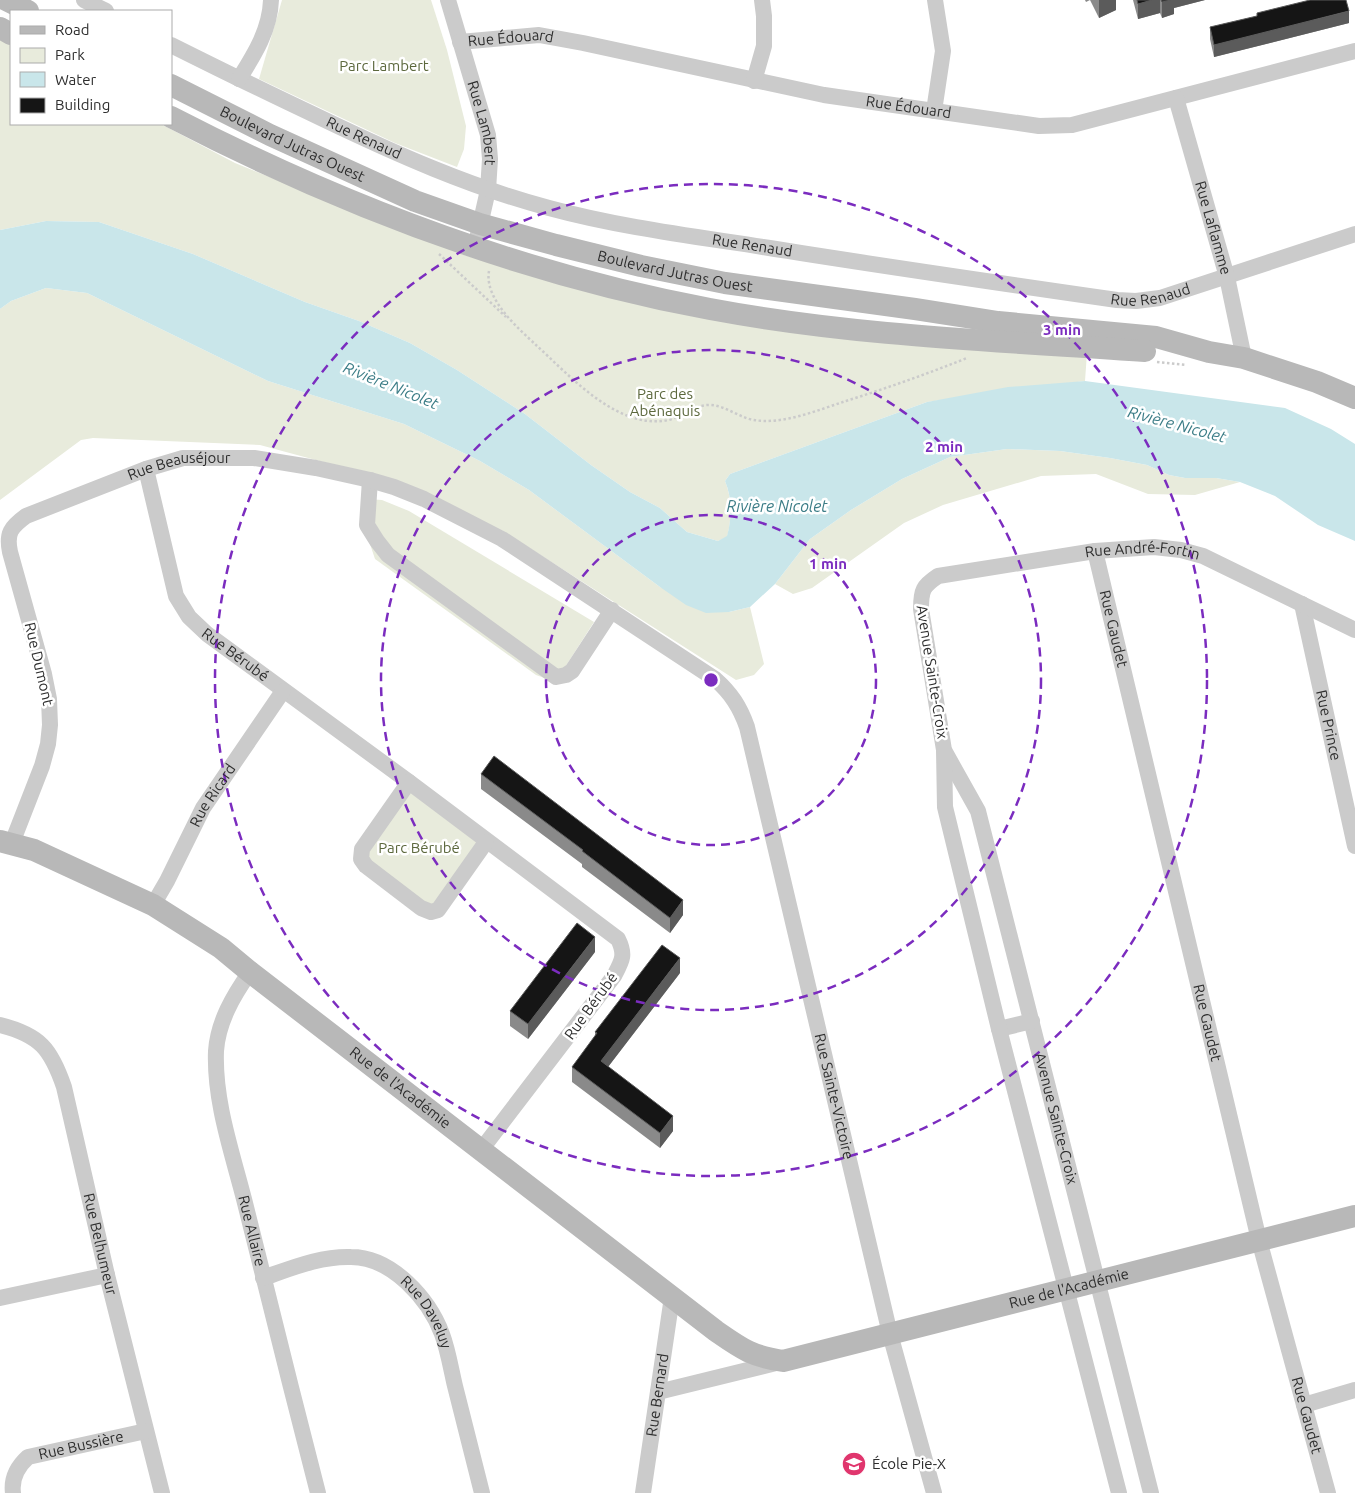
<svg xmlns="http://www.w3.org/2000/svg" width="1355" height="1493" font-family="Ubuntu,sans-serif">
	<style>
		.green { fill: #e8ebdc }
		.water { fill: #c9e6ea }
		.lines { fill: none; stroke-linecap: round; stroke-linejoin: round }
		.path { stroke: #cbcbcb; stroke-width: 2.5; stroke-dasharray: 2.5 2.5; stroke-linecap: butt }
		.street { stroke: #cbcbcb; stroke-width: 16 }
		.secondary { stroke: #b8b8b8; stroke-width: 22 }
		.wall { fill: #8a8a8a }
		.shaded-wall { fill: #5b5b5b }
		.building { fill: #151515; stroke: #5b5b5b }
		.ring { fill: none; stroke: #7b2cbf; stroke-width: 2.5; stroke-dasharray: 9 6 }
		.labels { text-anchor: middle; stroke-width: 5; stroke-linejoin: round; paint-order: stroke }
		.street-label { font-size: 15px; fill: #2e2e2e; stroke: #fff }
		.park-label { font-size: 15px; fill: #5c683d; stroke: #fff }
		.poi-label { font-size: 15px; fill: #2e2e2e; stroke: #fff; text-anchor: start }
		.water-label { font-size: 16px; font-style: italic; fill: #3c7d87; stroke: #fff }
		.centre { fill: #7b2cbf; stroke: #fff; stroke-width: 2.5 }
		.ring-label { font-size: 15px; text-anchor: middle; font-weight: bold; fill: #7b2cbf; stroke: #fff; stroke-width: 5; stroke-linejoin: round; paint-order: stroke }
	</style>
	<rect width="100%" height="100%" fill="#fff"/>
	<g class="green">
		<path d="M282,0H431L447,50L466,126L464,149L457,167L395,143L259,79Z"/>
		<path d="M0,39L11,45V124H161L235,163L464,255L606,296L1087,353L1085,381L927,402L730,474L725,481C732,498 732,519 727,537L718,541L687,532L660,508L630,492L591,465L525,414L457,370L410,343L359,321L305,302L193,254L99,222L46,221L0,230Z"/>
		<path d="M46,288L87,293L268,381L404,424L480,461L529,490L660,587L729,612L750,607L764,664L754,675L736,680L503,531L375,476L260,445L93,438L81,440L0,500V309L11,301Z"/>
		<path d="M1007,449L1060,451L1110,458L1147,465L1169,475L1185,478H1216L1240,482L1195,495L1148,494L1096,474L1041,476L943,505L904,523L812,588L793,594L775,584L810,539L851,510L902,479L950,457Z"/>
		<path d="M368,499L382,500L409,511L594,622L560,675L550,680L536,675L375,559L369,541Z"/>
		<path d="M409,782L486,842L438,910L366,866L362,849Z"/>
	</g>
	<path class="water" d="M46,221L99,222L193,254L305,302L359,321L410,343L457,370L525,414L591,465L630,492L660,508L687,532L718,541L727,536C732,519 732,497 725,481L730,474L927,402L1008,387L1085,381L1285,408L1331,429L1355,444V541L1318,525L1275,496L1240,482L1216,478H1185L1169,475L1147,465L1110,458L1060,451L1007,449L950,457L902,479L851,510L810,539L775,584L750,607L729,612L706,613L686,605L660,587L529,490L480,461L404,424L268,381L87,293L46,288L11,301L0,309V230Z"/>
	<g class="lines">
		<g class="path">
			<path d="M439,254L506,317"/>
			<path d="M489,271C484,299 518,328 536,345C569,375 614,426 662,421C680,420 693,404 711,405C726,406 740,418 754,420C783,425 818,410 846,401C887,388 927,374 967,358"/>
			<path d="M1157,362L1186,365"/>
		</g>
		<g class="street">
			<path d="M84,0L106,11"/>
			<path id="s1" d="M448,0L488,135L490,159L488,190L478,234"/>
			<path id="s2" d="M460,42L539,35L583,43L824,95L1039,126L1072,125L1355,51"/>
			<path id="s3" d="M171,45C221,70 272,95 323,119C396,154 470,187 549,208C619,227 692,236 763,247C881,266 999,283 1117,300L1136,301L1160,298L1355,234"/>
			<path d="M239,79C254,55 270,30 271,0"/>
			<path d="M754,81L764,46V16L762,0"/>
			<path id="s4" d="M1176,98L1227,277L1244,358"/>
			<path d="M934,111L943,51L935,0"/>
			<path id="s5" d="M146,469L176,596L189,617L207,634L409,782L618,939C626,955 622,961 614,976L481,1150"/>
			<path d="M370,480L367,525L377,541L388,555L556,677L566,675L572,671L612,610"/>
			<path id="s6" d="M1095,551L1259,1240L1328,1493"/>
			<path id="s7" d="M1302,604L1355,846"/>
			<path id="s8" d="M945,752L978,811L1151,1493"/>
			<path d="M409,782L362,849L361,859L366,866L421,908L431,912L438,910L486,842"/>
			<path id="s9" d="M12,843L42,766L48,744L50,725L49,699L44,674L10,552C6,533 11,527 26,516L146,469L183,458H254L316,468L370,480L394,487L424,499L502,539L715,679C731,693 740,707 747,727L890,1334L934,1493"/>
			<path id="s10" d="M153,905L167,881L203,808L283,691"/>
			<path id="s11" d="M250,972C233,996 218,1022 216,1051C214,1101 232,1152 244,1199C268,1298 293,1395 318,1493"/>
			<path id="s12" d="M0,1025C40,1035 51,1049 64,1087L107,1275L162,1493"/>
			<path d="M999,1029L1032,1021"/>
			<path id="s13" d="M263,1278C292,1268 320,1256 351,1257C392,1257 429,1299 442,1334C448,1350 451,1369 455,1386C464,1422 473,1457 482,1493"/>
			<path d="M0,1298L107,1275"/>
			<path d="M658,1392L780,1362"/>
			<path d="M1304,1405L1355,1390"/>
			<path id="s14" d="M13,1493C11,1478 17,1467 28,1457L146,1431"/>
			<path id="s15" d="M643,1493L672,1297"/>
			<path id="s16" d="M1119,1493L999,1029L945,807L944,750L921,609C921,590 923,586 938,576L1095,551L1154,547L1181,550L1203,556L1355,630"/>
		</g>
		<g class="secondary">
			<path d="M6,0L28,11"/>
			<path d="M0,28L11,34"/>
			<path id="s17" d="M171,85L270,135L415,201L480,224L556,245L641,266L725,283L915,309L998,322L1156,337L1209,352L1244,358L1317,382L1355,398"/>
			<path d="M171,117C341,205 522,274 710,309C854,336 1000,341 1145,351"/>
			<path id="s18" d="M0,841L34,850L153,905L221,948L250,972L716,1331C742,1349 751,1356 783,1361L1355,1216"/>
		</g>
	</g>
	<g class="wall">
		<path d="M1085,0H1116V10L1099,18L1090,0L1086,2Z"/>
		<path d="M1133,0H1205L1174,8V14L1162,18L1160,13L1138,19Z"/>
		<path d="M1257,13L1349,23L1214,57L1210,39V27L1257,16Z"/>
		<path d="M481,774L683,915L670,933L582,867V864L481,789Z"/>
		<path d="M595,952L528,1039L510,1026V1011Z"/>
		<path d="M680,973L608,1067L673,1131L660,1148L572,1082V1067L595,1036V1032Z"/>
	</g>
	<g class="shaded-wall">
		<path d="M1099,0H1116V10L1099,18Z"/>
		<path d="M1152,0H1160V13L1138,19V4Z"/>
		<path d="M1171,0H1205L1174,8V14L1162,18V2Z"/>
		<path d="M1349,11V23L1214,57V45Z"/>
		<path d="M683,900V915L670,933V918Z"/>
		<path d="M595,937V952L528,1039V1024Z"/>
		<path d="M680,958V973L601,1076V1061Z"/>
		<path d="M673,1116V1131L660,1148V1133Z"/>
	</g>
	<g class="building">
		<path d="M1137,0H1152L1138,4Z"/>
		<path d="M1161,0H1171L1162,2Z"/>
		<path d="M1310,0H1346L1349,11L1214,45L1210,27L1257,16V13Z"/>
		<path d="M494,756L683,900L670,918L582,851L583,850L481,774Z"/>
		<path d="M577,923L595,937L528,1024L510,1011Z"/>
		<path d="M662,945L680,958L601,1061L673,1116L660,1133L572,1067L597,1033L595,1032Z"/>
	</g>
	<g class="ring">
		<circle cx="711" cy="680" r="165"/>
		<circle cx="711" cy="680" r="330"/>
		<circle cx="711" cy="680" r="496"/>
	</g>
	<defs>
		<g id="school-disc" transform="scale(1.25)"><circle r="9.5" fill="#e0356d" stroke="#fff"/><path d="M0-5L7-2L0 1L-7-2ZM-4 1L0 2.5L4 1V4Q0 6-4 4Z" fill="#fff"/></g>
	</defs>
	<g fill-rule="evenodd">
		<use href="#school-disc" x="854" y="1464"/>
	</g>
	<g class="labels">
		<g class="street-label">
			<text dy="5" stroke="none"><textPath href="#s2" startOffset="51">Rue Édouard</textPath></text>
			<text dy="5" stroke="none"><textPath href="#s2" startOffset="456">Rue Édouard</textPath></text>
			<text dy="5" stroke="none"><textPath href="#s1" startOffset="128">Rue Lambert</textPath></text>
			<text dy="5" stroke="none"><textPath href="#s3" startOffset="214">Rue Renaud</textPath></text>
			<text dy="5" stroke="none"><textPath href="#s17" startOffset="135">Boulevard Jutras Ouest</textPath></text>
			<text dy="5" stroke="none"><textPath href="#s4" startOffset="135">Rue Laflamme</textPath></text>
			<text dy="5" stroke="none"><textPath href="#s3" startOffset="619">Rue Renaud</textPath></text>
			<text dy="5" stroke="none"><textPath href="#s17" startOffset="540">Boulevard Jutras Ouest</textPath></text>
			<text dy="5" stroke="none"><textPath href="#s3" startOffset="1022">Rue Renaud</textPath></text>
			<text dy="5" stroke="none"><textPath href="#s9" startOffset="508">Rue Beauséjour</textPath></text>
			<text dy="5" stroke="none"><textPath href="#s16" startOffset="1154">Rue André-Fortin</textPath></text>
			<text dy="5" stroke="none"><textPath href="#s6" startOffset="80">Rue Gaudet</textPath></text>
			<text dy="5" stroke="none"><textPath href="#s5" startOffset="215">Rue Bérubé</textPath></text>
			<text transform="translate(39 664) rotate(77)" y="5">Rue Dumont</text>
			<text transform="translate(932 672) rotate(81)" y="5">Avenue Sainte-Croix</text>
			<text dy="5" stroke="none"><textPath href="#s7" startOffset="124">Rue Prince</textPath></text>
			<text dy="5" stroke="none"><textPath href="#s10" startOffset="125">Rue Ricard</textPath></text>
			<text transform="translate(591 1006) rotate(-54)" y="5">Rue Bérubé</text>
			<text dy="5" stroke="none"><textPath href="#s6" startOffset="485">Rue Gaudet</textPath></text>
			<text dy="5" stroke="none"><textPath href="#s18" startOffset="474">Rue de l'Académie</textPath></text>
			<text dy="5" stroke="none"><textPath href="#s9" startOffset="1540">Rue Sainte-Victoire</textPath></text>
			<text dy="5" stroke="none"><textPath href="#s8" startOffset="385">Avenue Sainte-Croix</textPath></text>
			<text dy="5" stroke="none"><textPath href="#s11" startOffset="271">Rue Allaire</textPath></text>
			<text dy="5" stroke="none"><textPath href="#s12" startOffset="256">Rue Belhumeur</textPath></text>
			<text dy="5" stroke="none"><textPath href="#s18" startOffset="1242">Rue de l'Académie</textPath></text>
			<text dy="5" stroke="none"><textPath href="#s13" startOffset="190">Rue Daveluy</textPath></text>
			<text dy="5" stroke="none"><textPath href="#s15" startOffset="99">Rue Bernard</textPath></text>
			<text dy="5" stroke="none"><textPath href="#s6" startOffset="890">Rue Gaudet</textPath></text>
			<text dy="5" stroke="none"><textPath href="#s14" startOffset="95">Rue Bussière</textPath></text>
		</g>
		<g class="park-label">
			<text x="384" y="71">Parc Lambert</text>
			<text x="665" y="399">Parc des<tspan x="665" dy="17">Abénaquis</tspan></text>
			<text x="419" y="853">Parc Bérubé</text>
		</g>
		<g class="poi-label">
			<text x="872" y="1469">École Pie-X</text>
		</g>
		<g class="water-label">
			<text transform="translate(391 385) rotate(22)" y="6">Rivière Nicolet</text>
			<text transform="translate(1177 424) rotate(15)" y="6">Rivière Nicolet</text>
			<text x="777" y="512">Rivière Nicolet</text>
		</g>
	</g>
	<circle cx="711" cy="680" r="8" class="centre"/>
	<g class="ring-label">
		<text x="1062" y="335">3 min</text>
		<text x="944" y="452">2 min</text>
		<text x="828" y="569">1 min</text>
	</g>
	<rect x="10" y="10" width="162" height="115" fill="#ffffff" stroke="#ababab"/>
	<rect x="20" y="26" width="25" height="8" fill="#b8b8b8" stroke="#ababab"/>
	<text x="55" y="35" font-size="15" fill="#2e2e2e">Road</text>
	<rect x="20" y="48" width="25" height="15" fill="#e8ebdc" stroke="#ababab"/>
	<text x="55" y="60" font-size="15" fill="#2e2e2e">Park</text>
	<rect x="20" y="72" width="25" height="15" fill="#c9e6ea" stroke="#ababab"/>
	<text x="55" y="85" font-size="15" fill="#2e2e2e">Water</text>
	<rect x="20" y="98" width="25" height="15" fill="#151515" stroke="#ababab"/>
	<text x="55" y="110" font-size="15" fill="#2e2e2e">Building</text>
</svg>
